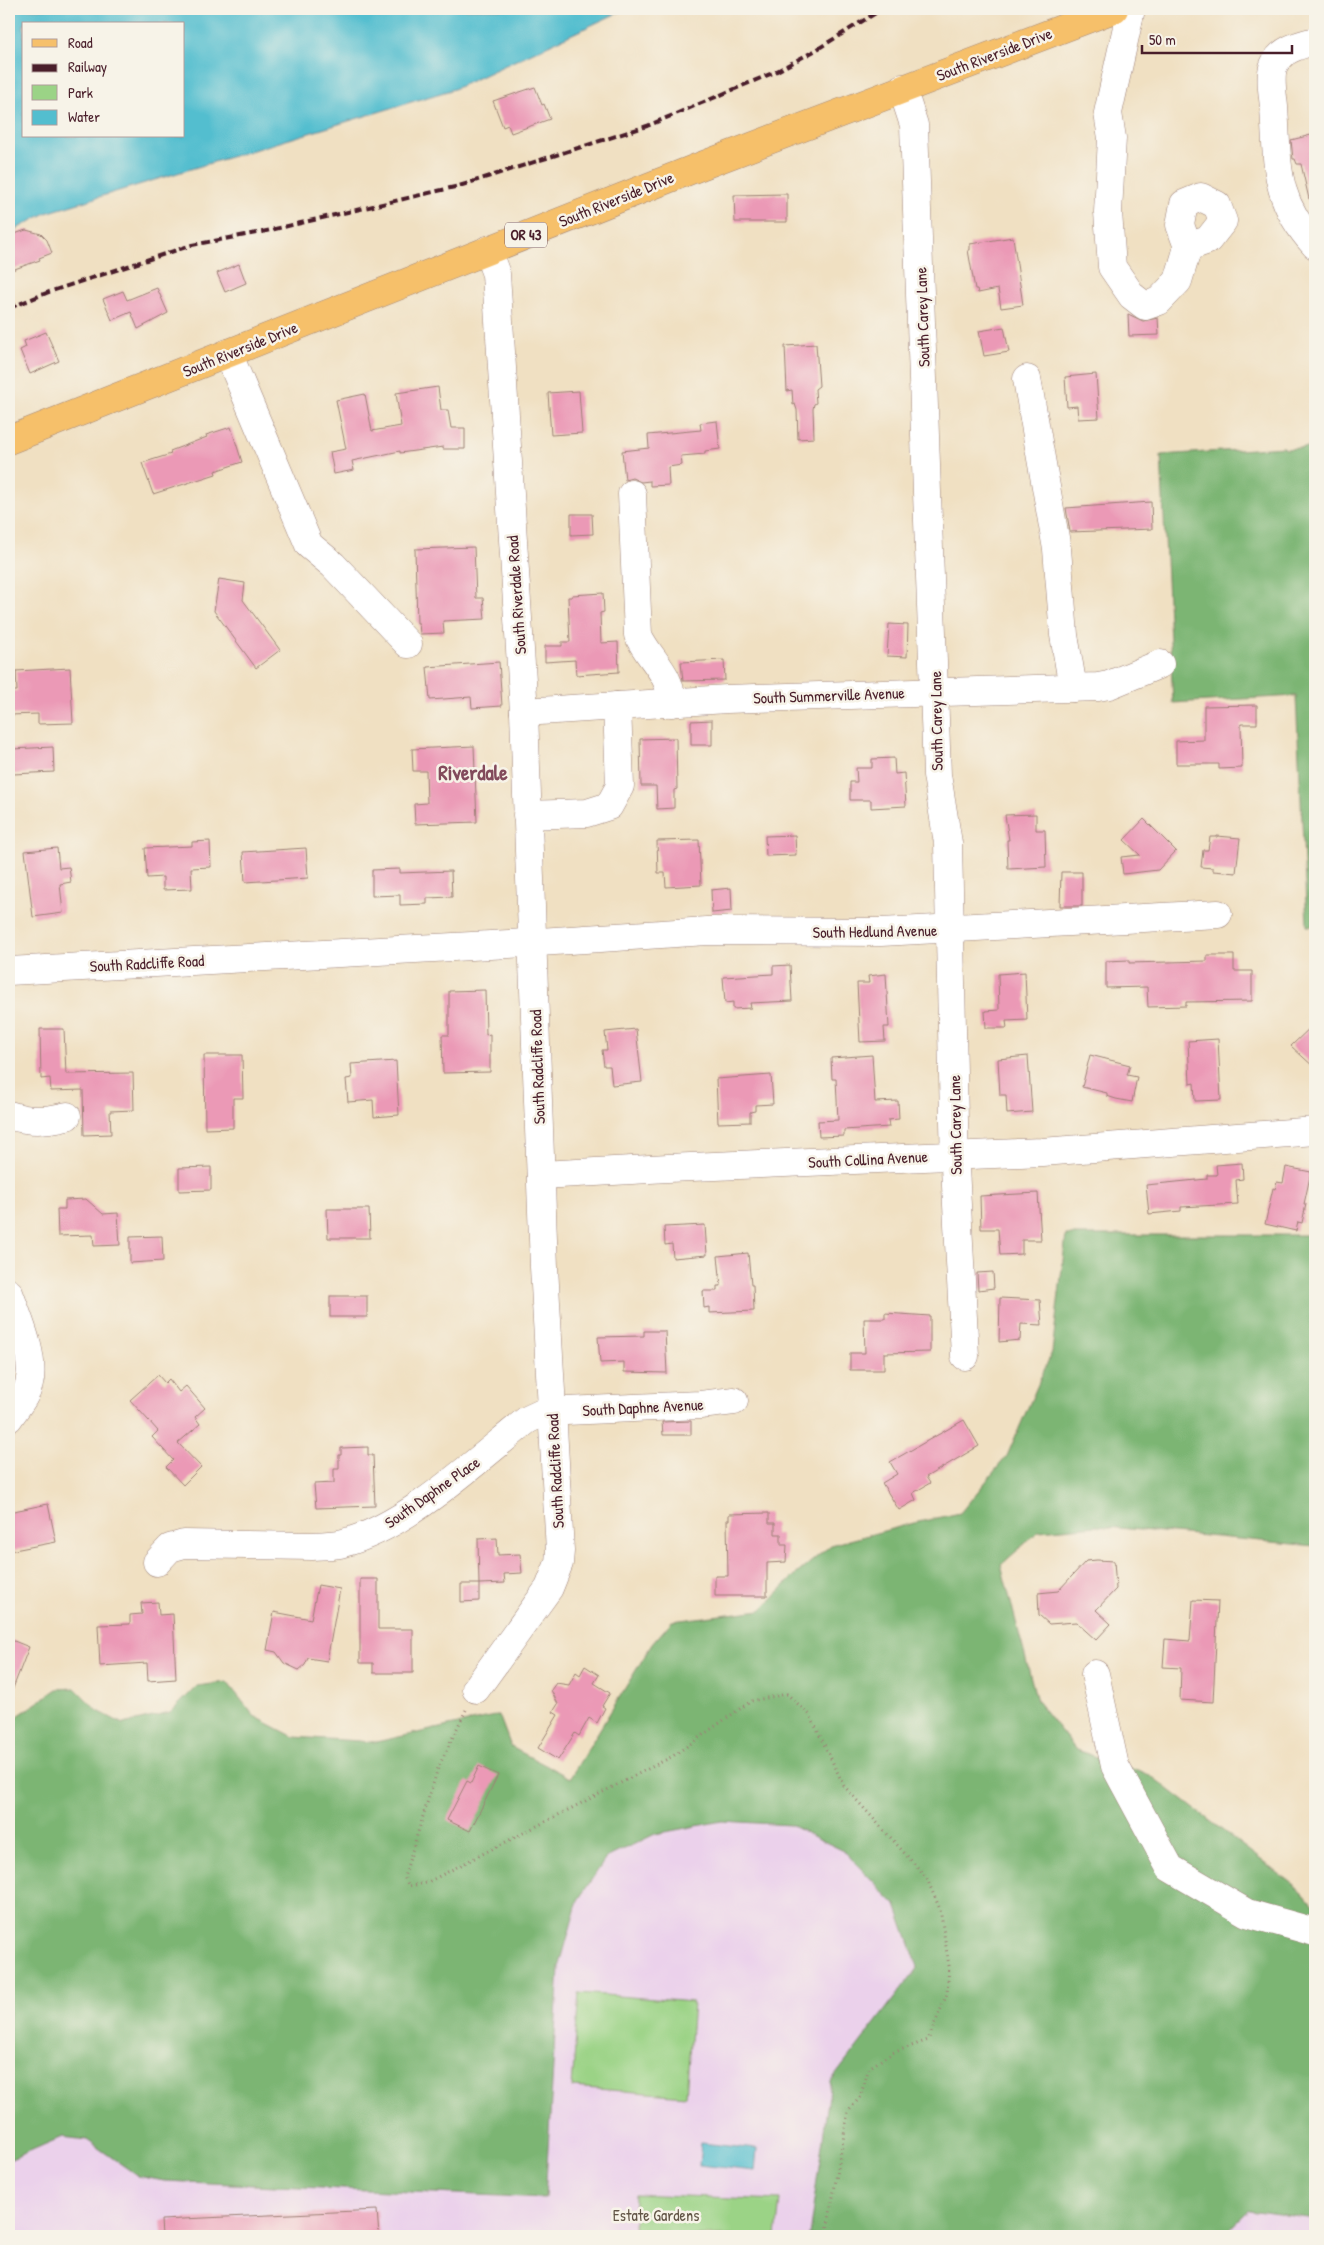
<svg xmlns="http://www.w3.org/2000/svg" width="1324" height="2245" font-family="'Patrick Hand',sans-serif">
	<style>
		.built { fill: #ebd1eb }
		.green { fill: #9bd386; stroke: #727958 }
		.forest { fill: #7cb573; stroke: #636a4f }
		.water { fill: #53becf; stroke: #4e6e7d; fill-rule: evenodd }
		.building { fill: #eb99b6 }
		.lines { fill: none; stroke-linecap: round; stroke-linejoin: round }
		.minor-casing { stroke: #9d8076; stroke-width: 29 }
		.major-casing { stroke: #9d8076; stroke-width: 29 }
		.path { stroke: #9d8076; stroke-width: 3; stroke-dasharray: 1 4; stroke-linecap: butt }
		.minor { stroke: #fff; stroke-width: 28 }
		.major { stroke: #f6c06b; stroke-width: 28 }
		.rail { stroke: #4a1f2b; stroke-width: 4; stroke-dasharray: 8 4; stroke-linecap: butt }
		.labels { text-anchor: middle; stroke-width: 5; stroke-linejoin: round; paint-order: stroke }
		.shield { fill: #f7f3e8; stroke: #7e5f64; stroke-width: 1 }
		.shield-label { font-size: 15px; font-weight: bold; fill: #4a1f2b }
		.street-label { font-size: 16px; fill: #4a1f2b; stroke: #f7f3e8 }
		.park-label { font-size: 16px; fill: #625546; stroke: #f7f3e8 }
		.district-label { font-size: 21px; font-weight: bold; fill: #824a5c; stroke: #f7f3e8 }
	</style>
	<rect width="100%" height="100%" fill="#f7f3e8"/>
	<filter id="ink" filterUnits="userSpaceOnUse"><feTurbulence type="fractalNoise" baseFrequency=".02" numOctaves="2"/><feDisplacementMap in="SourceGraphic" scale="10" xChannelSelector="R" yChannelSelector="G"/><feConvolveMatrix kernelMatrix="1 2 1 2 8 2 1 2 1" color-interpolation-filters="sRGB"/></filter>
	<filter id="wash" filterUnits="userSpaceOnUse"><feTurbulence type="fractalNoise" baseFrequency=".0096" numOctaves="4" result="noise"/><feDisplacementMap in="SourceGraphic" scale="20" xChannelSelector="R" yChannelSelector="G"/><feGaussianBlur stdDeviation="1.12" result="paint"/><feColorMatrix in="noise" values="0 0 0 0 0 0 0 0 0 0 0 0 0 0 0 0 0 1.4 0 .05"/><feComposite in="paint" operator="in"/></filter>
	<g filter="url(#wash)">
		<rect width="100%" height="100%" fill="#f0e0c2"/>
		<g class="built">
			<path d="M722,1821L790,1825L844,1851L896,1905L918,1967L831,2081L809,2236H9V2160L62,2137L87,2140L138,2176L559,1968L578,1900L606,1858L655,1834Z"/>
			<path d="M1249,2210L1315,2219V2236H1222Z"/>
		</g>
		<g class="green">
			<path d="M579,1993L693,2002L686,2096L572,2087Z"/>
			<path d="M635,2194L780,2200L776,2236H634Z"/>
		</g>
		<g class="forest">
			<path d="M1284,447L1285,449L1315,447V926H1307L1296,696L1173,703L1161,455Z"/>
			<path d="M1066,1235H1315V1546L1097,1526L1039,1531L1001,1565L1037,1701L1076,1750L1150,1775L1303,1892L1315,1906V2219L1249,2210L1222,2236H809L831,2081L918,1967L896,1905L844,1851L790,1825L722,1821L655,1834L606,1858L578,1900L559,1968L545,2198L164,2181L138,2176L87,2140L62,2137L9,2160V1722L57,1689L75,1688L98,1711L123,1724L170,1713L197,1686L227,1682L254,1716L294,1737L376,1742L499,1715L511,1747L570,1778L652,1644L672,1621L761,1610L793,1577L831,1545L914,1523L960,1513L1007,1456L1052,1352Z"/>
		</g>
		<g class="water">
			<path d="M9,9H626L454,89L46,213L9,233ZM24,24H184V136H24Z"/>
			<path d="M701,2143L757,2149L755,2171L699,2165Z"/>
		</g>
		<g id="blocks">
			<g class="building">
				<path d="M535,87L542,105L544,104L550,119L511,133L508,125L503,127L493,101Z"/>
				<path d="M1315,134V198L1309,199L1301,164H1297L1295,159H1293L1291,140Z"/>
				<path d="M787,194V222H735L734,195Z"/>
				<path d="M26,230L41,234L47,240L52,253L39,258L40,260L9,271V236Z"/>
				<path d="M1013,237L1023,305L1001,308L998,289L978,293L977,289H975L968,250H970V244Z"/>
				<path d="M239,264L246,283L225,292L217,273Z"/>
				<path d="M157,288L168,313L138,329L131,312L112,320L103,299L123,291L127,300Z"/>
				<path d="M1128,314L1143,321L1158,318L1159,335L1129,336Z"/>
				<path d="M1004,327L1009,352L984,356L979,331Z"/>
				<path d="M46,332L59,361L30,374L20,350L26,347L24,341Z"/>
				<path d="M816,344L819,386L815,389L816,403L814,404L813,409L814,438L798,439L797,410L795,404L793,405L792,390L787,391L785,346Z"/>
				<path d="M1096,374L1099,418L1078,419L1077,406L1067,407L1065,377Z"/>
				<path d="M438,387L441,410H448L451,428H465V449H443V447L400,453V451L352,461L354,470L334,474L330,452L346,449L336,400L365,394L372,431L401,426L396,393Z"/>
				<path d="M579,391L582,433L551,435L548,393Z"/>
				<path d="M717,421L720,449L705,451V454L681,456L682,465L668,467L669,485L650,486V481L641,482L632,478L625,480L622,451L649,448L648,435L701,430L700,423Z"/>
				<path d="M231,427L242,462L215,471L216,474L153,494L142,463L171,454L170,451L207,437L206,435Z"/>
				<path d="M1151,502L1152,529L1070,532L1066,508Z"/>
				<path d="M571,514H592L593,534L571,535Z"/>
				<path d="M474,547L476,598H483L485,619L443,621L444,633L420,634L419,623H417L415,549Z"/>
				<path d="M219,579L245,583L243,600L280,650L256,668L214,611Z"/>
				<path d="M603,593L604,612L600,613L601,643L618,642L619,672L576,675L575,660L545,662V646H562V642H570L568,597H572V595Z"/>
				<path d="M889,624L908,625L907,657L887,656Z"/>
				<path d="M724,660L725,680L683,681L681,662Z"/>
				<path d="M499,662L502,706L472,708L471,697L430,700L427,667Z"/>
				<path d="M70,668L73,723L38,724V714L9,715V691H17L16,671Z"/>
				<path d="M1257,705V724H1241L1242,768L1219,769V764H1176V741L1204,740V706Z"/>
				<path d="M712,720V745H691V721Z"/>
				<path d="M676,738L677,789L674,790V808L657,809L656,786H641L640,739Z"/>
				<path d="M474,746L477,822L415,824L414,804L427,803L426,771H413L412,749Z"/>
				<path d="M53,747L54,772L13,774L12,749Z"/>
				<path d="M894,758L895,774L904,773L906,806L871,808V800H850V782H857L856,768H872V759Z"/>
				<path d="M1036,814V830H1045L1046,867L1008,869L1007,840H1009L1005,815Z"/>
				<path d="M1144,819L1176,851L1158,870L1123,874L1121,857L1140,855L1124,840Z"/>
				<path d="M795,835L796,855L766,856L765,836Z"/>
				<path d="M1217,836L1240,838L1236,873L1213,871V868L1201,867L1203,850H1208L1210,837H1217Z"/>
				<path d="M699,840L701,885L666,887L665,873H658L657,841Z"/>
				<path d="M210,841L211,867L191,868L192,889L163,890V877L147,878L145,848L192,846V842Z"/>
				<path d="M57,848L59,868L69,867L71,882L60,884L63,913L33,917L25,851Z"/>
				<path d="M306,848L308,878L245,882L243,852Z"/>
				<path d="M400,869V873L451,871L452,897L427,898V904L400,905V895L372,896V870Z"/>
				<path d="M1061,872H1082V906H1060Z"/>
				<path d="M731,888L732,911L712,913L711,890Z"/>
				<path d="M1207,955H1234V971H1252V1001L1186,1002V1006L1148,1007L1147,987L1106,988V961L1129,960V963L1207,961Z"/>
				<path d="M790,965L792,1001L750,1003L751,1008L733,1009V1002L725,1003L723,977L773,974V966Z"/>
				<path d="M1025,972L1027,1020L1006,1021L1007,1028H986L985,1011L999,1010L998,974Z"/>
				<path d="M886,974L889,1027H884L885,1041L860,1042L857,983H869L868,976Z"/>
				<path d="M485,990L486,1035L490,1034V1072L443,1073L442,1035H449V991Z"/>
				<path d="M1315,1023V1068L1291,1046Z"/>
				<path d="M40,1029H64L66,1074L133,1073L134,1110L110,1111L111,1134L84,1135L83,1090L51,1091L50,1078L41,1079Z"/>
				<path d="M636,1029L642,1082L612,1085L610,1066H604L602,1050H607L605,1032Z"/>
				<path d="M1218,1039L1221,1100L1195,1101L1194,1083L1190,1084L1188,1041Z"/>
				<path d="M204,1055H242L243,1098H233V1128L205,1129Z"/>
				<path d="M872,1055L875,1102L898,1101L899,1119L888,1120L889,1127L844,1130V1136L819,1137L818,1121L838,1120L836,1079H832L831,1058Z"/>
				<path d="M1090,1055L1130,1065L1127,1075L1137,1077L1132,1102L1116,1099L1107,1096V1093L1082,1087Z"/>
				<path d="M1028,1056L1032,1112L1007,1114L1006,1095H1000L998,1059Z"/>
				<path d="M396,1061L399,1115L374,1117L373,1100L348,1102L346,1079L352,1078L351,1064Z"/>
				<path d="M771,1075L773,1104L755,1105V1111L750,1112V1122L718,1123L716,1079Z"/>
				<path d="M1242,1163L1243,1179L1236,1180L1238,1204L1181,1207V1211L1149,1214L1146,1185L1207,1179V1175H1217L1216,1165Z"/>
				<path d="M211,1167V1190L179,1191V1168Z"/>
				<path d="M1286,1167L1311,1172L1304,1204H1306L1302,1223L1298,1222L1296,1231L1265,1224L1273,1188L1275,1189L1277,1182L1283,1183Z"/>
				<path d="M1038,1193L1041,1240H1022V1254L1000,1255L998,1229H981L980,1196Z"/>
				<path d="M86,1199L103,1214L118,1213L120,1245L94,1246L93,1235L58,1236L57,1209H65V1200Z"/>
				<path d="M327,1209H369L370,1238H328Z"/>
				<path d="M705,1225L707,1255L673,1258L672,1244L665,1245L664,1227Z"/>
				<path d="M162,1236L163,1261L130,1263V1237Z"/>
				<path d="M748,1253L751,1285H753L754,1311L709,1313V1307L704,1308L703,1291H717V1286H721L718,1256Z"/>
				<path d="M993,1272L994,1288L978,1290L977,1273Z"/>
				<rect x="330" y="1296" width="37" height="21"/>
				<path d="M1000,1298L1040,1300L1042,1325L1021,1324L1020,1340L999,1342Z"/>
				<path d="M885,1313L930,1316V1352L884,1353V1370H850V1353H865L864,1319H885Z"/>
				<path d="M644,1331H665L667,1373L624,1372V1362L600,1363L598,1337L644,1336Z"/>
				<path d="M158,1375L165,1383L169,1379L179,1392L186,1386L205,1408L195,1417L200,1424L178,1443L201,1467L183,1485L166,1467L173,1460L152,1437L158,1431L130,1400Z"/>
				<path d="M964,1420L979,1446L926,1477L930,1483L913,1493L916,1500L899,1510L882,1483L897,1474L890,1462Z"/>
				<path d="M691,1421V1435H663L662,1422Z"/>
				<path d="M368,1447V1455H373L375,1506L316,1508L314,1484L334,1483V1469H339V1455H341V1448Z"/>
				<path d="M48,1504L56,1542L9,1551V1512Z"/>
				<path d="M769,1513V1523H775V1534H781V1545H787L786,1562L767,1563V1596H715V1576H728L727,1520H729V1514Z"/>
				<path d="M497,1538L498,1555L520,1554L522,1573L504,1574L505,1583L479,1584L478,1539Z"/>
				<path d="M1097,1560L1114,1561L1116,1589L1096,1610L1111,1624L1096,1640L1076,1622L1049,1624L1039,1615L1038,1593L1058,1591L1086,1561Z"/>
				<path d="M360,1579H378V1629H413V1673H373V1663H360Z"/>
				<path d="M461,1584H479V1601L461,1602Z"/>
				<path d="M318,1585L340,1589L327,1661L308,1658L305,1665L299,1670L284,1663L276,1652L267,1650L274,1612L311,1619Z"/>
				<path d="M1193,1600L1218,1601L1213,1702L1180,1700L1181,1668L1163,1667L1165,1639L1190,1641Z"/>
				<path d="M158,1602L159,1615L173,1614L176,1679L148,1681L147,1663L100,1666L98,1625L130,1624V1615L142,1614L141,1603Z"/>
				<path d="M9,1639L29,1647L10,1696H9Z"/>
				<path d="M585,1666L599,1675L594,1683L610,1693L602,1706L605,1708L597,1723L589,1718L579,1736L575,1733L558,1760L538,1748L558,1715L553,1712L558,1704L551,1690L556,1683L569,1685L576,1672L580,1675Z"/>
				<path d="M479,1766L498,1775L470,1831L447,1820L467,1781L471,1783Z"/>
				<path d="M377,2210L379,2236H162L161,2220Z"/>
			</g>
		</g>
	</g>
	<g filter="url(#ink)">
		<use href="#blocks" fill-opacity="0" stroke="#9d8076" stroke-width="1"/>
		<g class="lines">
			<g class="minor-casing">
				<g id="minor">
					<path d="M1131,9L1108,113L1112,138L1108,212L1112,267L1132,296L1145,306L1159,301L1178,281L1188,247L1180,225L1184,204L1201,197L1217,205L1223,221L1208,240L1188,247"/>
					<path d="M1315,41C1300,45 1281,49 1274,65C1269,76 1273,95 1274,107C1278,165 1273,199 1315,245"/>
					<path d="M902,88L914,125L937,775L948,843L955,1167L965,1356"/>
					<path d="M228,353L309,545L333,565L408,644"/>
					<path d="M1027,379L1057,549L1064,635L1073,688"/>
					<path d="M632,494L638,635C650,661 670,671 672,703"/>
					<path d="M524,712L727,699L1098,687L1109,685L1160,664"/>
					<path d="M527,815L587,813L609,806L620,786L617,706"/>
					<path d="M9,971L509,944L707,931L881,932L1218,914"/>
					<path d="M9,1115C29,1122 46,1121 67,1116"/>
					<path d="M541,1175L668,1168L1042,1152L1315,1131"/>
					<path d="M9,1293C18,1318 36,1358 29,1384C26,1397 16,1407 9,1418"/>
					<path d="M157,1562L170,1548L184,1544L312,1546C322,1545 333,1546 343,1543C405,1528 477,1460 527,1420L544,1412L700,1405L734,1401"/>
					<path d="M1095,1674L1115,1766L1170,1868L1247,1913L1315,1932"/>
					<path d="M476,1689L549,1588L559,1563L560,1551L544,1267L524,712L496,274L487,250"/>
				</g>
			</g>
			<g class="major-casing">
				<path id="major" d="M9,440L701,166L1114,9"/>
			</g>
			<path class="path" d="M466,1710L438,1768L404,1877L409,1886L426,1883L673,1756L751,1701L787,1694L810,1715L844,1786L926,1877L940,1909L949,1966L947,1994L928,2040L892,2053L869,2068L860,2097L848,2112L826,2236"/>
			<use href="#minor" class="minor"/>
			<use href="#major" class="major"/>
			<path class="rail" d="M9,308L49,292L192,245L262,232L459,186L647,126L775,72L816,50L882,9"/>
		</g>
	</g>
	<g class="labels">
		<rect class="shield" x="505" y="222.5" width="42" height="25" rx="4"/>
		<g class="shield-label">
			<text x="526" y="240">OR 43</text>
		</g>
		<g class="street-label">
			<text transform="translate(994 54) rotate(-21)" y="6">South Riverside Drive</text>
			<text transform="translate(616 199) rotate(-22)" y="6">South Riverside Drive</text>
			<text transform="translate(922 317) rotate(-92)" y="6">South Carey Lane</text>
			<text transform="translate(240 349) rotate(-22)" y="6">South Riverside Drive</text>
			<text transform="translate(516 595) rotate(-94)" y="6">South Riverdale Road</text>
			<text transform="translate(829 695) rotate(-2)" y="6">South Summerville Avenue</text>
			<text transform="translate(936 721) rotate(-91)" y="6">South Carey Lane</text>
			<text transform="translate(875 931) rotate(-1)" y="6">South Hedlund Avenue</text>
			<text transform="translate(147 963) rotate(-3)" y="6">South Radcliffe Road</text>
			<text transform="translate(537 1067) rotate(-92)" y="6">South Radcliffe Road</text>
			<text transform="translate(955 1125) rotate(-91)" y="6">South Carey Lane</text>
			<text transform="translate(868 1159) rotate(-3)" y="6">South Collina Avenue</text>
			<text transform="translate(643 1407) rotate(-3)" y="6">South Daphne Avenue</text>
			<text transform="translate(555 1471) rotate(-93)" y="6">South Radcliffe Road</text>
			<text transform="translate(432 1492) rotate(-35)" y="6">South Daphne Place</text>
		</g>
		<g class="park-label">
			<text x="656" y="2221">Estate Gardens</text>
		</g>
		<g class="district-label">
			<text x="473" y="780">Riverdale</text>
		</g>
	</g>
	<rect width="1324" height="2245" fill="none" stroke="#f7f3e8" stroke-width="30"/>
	<rect x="22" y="22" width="162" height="115" fill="#f7f3e8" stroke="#b29e9c"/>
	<rect x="32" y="39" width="25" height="8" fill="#f6c06b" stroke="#b29e9c"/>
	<text x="68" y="48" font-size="15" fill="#4a1f2b">Road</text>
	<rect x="32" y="64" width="25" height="8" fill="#4a1f2b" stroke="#b29e9c"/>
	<text x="68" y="72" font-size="15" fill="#4a1f2b">Railway</text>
	<rect x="32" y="85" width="25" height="15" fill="#9bd386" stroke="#b29e9c"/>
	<text x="68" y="98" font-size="15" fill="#4a1f2b">Park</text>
	<rect x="32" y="110" width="25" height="15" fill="#53becf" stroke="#b29e9c"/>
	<text x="68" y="122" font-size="15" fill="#4a1f2b">Water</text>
	<path d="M1142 45v8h150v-8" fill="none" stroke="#4a1f2b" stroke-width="2.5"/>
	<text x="1149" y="45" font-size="15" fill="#4a1f2b" stroke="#f7f3e8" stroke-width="4" paint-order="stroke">50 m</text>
</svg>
